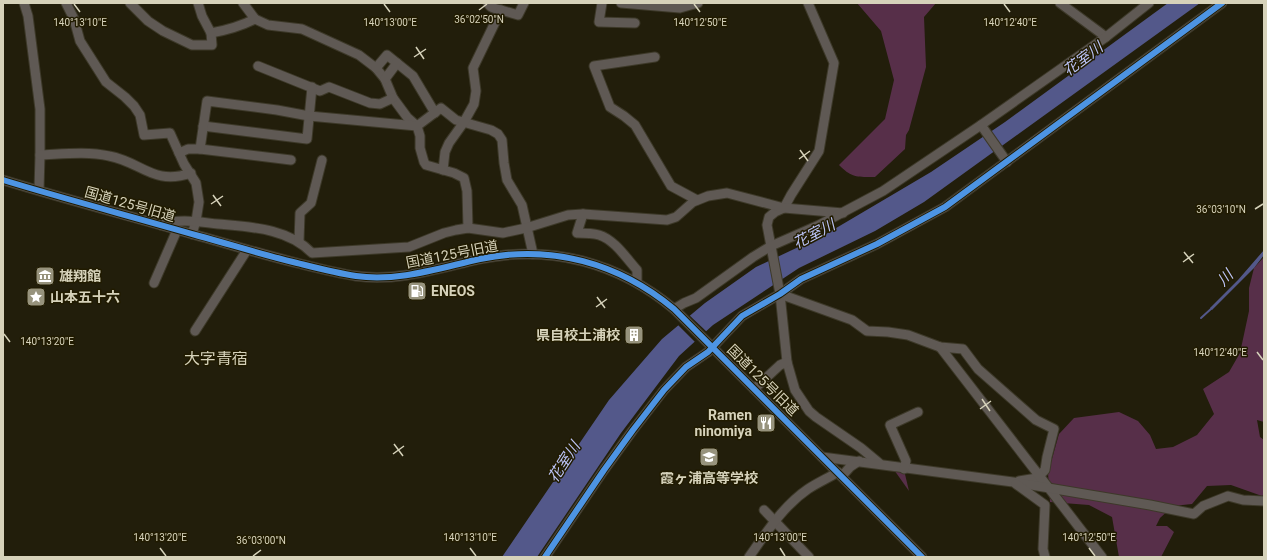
<svg xmlns="http://www.w3.org/2000/svg" width="1267" height="560" font-family="Roboto,'Noto Sans JP',sans-serif">
	<style>
		.green { fill: #572f49 }
		.water { fill: #53588a }
		.pier { fill: #221e0b }
		.lines { fill: none; stroke-linecap: round; stroke-linejoin: round }
		.stream { stroke: #53588a; stroke-width: 2 }
		.minor-casing { stroke: #3d3929; stroke-width: 11 }
		.minor { stroke: #5f5954; stroke-width: 9 }
		.cycleway-casing { stroke: #211b00; stroke-width: 8 }
		.cycleway { stroke: #4d94e3; stroke-width: 6 }
		.ticks { fill: none; stroke: #d6d2ba; stroke-width: 1.5 }
		.labels { text-anchor: middle; stroke-width: 3; stroke-linejoin: round; paint-order: stroke }
		.street-label { font-size: 14px; fill: #d6d2ba; stroke: #211b00 }
		.poi-label { font-size: 14px; font-weight: bold; fill: #d6d2ba; stroke: #211b00; text-anchor: start }
		.water-label { font-size: 15px; font-style: italic; fill: #bcc4f7; stroke: #211b00 }
		.quarter-label { font-size: 16px; fill: #d6d2ba; stroke: #211b00 }
		.ticks-label { font-size: 10px; text-anchor: middle; fill: #d6d2ba; stroke: #211b00; stroke-width: 3; stroke-linejoin: round; paint-order: stroke }
	</style>
	<rect width="100%" height="100%" fill="#221e0b"/>
	<g class="green">
		<path d="M857,3H936L924,17L926,67L909,130L906,135L905,149L875,177C857,177 852,178 839,165L885,119L894,80L881,31Z"/>
		<path d="M1264,257V422L1257,420L1260,437L1264,440V495L1262,496L1231,485L1207,486L1192,504L1173,506L1160,518L1156,526H1167L1174,532L1161,557H1119L1112,517L1089,505L1050,502L1048,473L1059,434L1074,418L1119,412L1138,421L1150,435L1156,449L1173,447L1197,435L1214,414L1203,389L1229,372L1240,353L1249,311V288L1254,268Z"/>
		<path d="M892,467L904,470L909,491Z"/>
	</g>
	<g class="water">
		<path d="M1168,3H1200L924,202L875,231L799,268L713,325L679,356L621,433L537,557H502L609,400L662,339L705,303L756,267L826,234L931,172L1005,122Z"/>
		<path d="M1264,250V255L1254,268L1212,310L1210,308L1238,280Z"/>
	</g>
	<path class="pier" d="M688,314L708,333L696,343L677,324Z"/>
	<g class="lines">
		<path class="stream" d="M1201,318L1212,308"/>
		<g class="minor-casing">
			<g id="minor">
				<path d="M24,3L28,16L40,109V155L39,190"/>
				<path d="M66,3L74,19L80,41L106,82L125,97L134,106L140,115L144,135L170,133L184,164L196,183L199,202L196,221L192,234"/>
				<path d="M130,3L148,21L163,31L192,45H212L211,33C228,30 239,27 255,19"/>
				<path d="M198,3L202,16L211,33"/>
				<path d="M243,3L255,19L268,25L302,29L359,55L376,68L385,79L393,98L407,117L417,126L420,136V148L424,162L426,165L454,173L464,178L467,191L468,228"/>
				<path d="M488,3C490,8 495,9 501,10"/>
				<path d="M602,3L599,22L635,23"/>
				<path d="M621,3L680,8L698,3"/>
				<path d="M808,3L834,63L819,151L791,195L784,208L775,212L769,217L767,225L780,294L787,362L795,390L809,411L816,417L861,448L879,463"/>
				<path d="M1060,3L1106,37"/>
				<path d="M655,57L594,66L610,107L624,116L635,125L671,186L697,200"/>
				<path d="M258,66L320,91L329,87L370,103L380,104L393,98"/>
				<path d="M376,68L387,55L413,76L435,113"/>
				<path d="M385,79L397,63"/>
				<path d="M981,125L1007,162"/>
				<path d="M203,126L307,139L312,87"/>
				<path d="M200,149L291,160"/>
				<path d="M179,153L188,149H200L207,101L277,110L309,116L417,126L441,108L456,120L491,130L498,134L502,140L504,163L507,180L522,205L533,254"/>
				<path d="M40,155C63,154 87,151 109,156C142,162 153,186 191,173"/>
				<path d="M443,170L445,152L449,143L464,122L474,104L476,91L473,68L501,10L518,15L524,3"/>
				<path d="M3,180C68,200 134,217 199,236C232,245 264,255 297,263C317,268 336,273 356,276C398,282 439,268 480,259C551,244 619,263 674,309L922,557"/>
				<path d="M583,214L577,233C584,233 592,233 599,235C615,240 626,258 637,270V282"/>
				<path d="M161,225C180,218 198,222 218,224C250,227 288,228 312,253L409,247L444,233L456,230L468,228L503,233L526,228L568,215L583,214L667,220L676,217L693,202L708,196L727,193L784,208L843,213"/>
				<path d="M299,241L300,213L311,203L322,160"/>
				<path d="M154,283L177,230"/>
				<path d="M780,294L852,320L867,331L888,332L908,335L940,347L963,349L978,369L1036,420L1054,429L1047,457L1045,470L1037,478L1019,481"/>
				<path d="M674,309L684,303L696,298L753,257L771,246L819,225L883,191L981,125L1106,37L1149,3"/>
				<path d="M195,331L247,250"/>
				<path d="M940,347L1102,557"/>
				<path d="M754,389L780,365L787,362"/>
				<path d="M822,457L1013,482L1150,505L1194,514L1203,506L1228,496L1243,500L1264,501"/>
				<path d="M904,469L906,461L890,425L918,412"/>
				<path d="M842,476L850,467L859,461"/>
				<path d="M1016,484L1045,505L1043,549L1045,557"/>
				<path d="M764,510L809,557"/>
				<path d="M545,557L604,470L633,430L664,390L686,367L708,352L742,316L780,294L801,279L877,244L945,207L1222,3"/>
				<path d="M749,557C766,533 783,506 808,489C817,483 828,478 838,472"/>
			</g>
		</g>
		<use href="#minor" class="minor"/>
		<g class="cycleway-casing">
			<g id="cycleway">
				<path d="M3,180C68,200 134,217 199,236C232,245 264,255 297,263C317,268 336,273 356,276C398,282 439,268 480,259C551,244 619,263 674,309L922,557"/>
				<path d="M545,557L604,470L633,430L664,390L686,367L708,352L742,316L780,294L801,279L877,244L945,207L1222,3"/>
			</g>
		</g>
		<use href="#cycleway" class="cycleway"/>
	</g>
	<path class="ticks" d="M74,4L80,12M384,4L390,12M694,4L700,12M1004,4L1010,12M479,10L487,4M416,47L424,59M414,57L426,49M800,150L808,161M799,159L810,151M213,195L221,206M211,204L223,196M1255,209L1263,204M1184,252L1193,263M1183,262L1194,254M597,297L605,308M596,307L607,299M4,334L10,342M1257,352L1263,360M982,399L990,411M980,409L991,401M394,444L403,456M393,454L404,446M160,548L166,556M470,548L476,556M780,548L785,556M1089,548L1095,556M253,556L261,550"/>
	<defs>
		<g id="museum-square" transform="scale(1)"><rect x="-9" y="-9" width="18" height="18" rx="4" fill="#97937d" stroke="#211b00"/><path d="M0-6L6-3V-2H-6V-3ZM-5-1h2V3h-2ZM-1-1h2V3h-2ZM3-1h2V3H3ZM-6 4H6V6H-6Z" fill="#fff"/></g>
		<g id="fuel-square" transform="scale(1)"><rect x="-9" y="-9" width="18" height="18" rx="4" fill="#97937d" stroke="#211b00"/><path d="M-5.5-6h7V0h2V4h1.3V-2.5L3-4.5l.8-.8L6-3V5H2.5V1h-1V6h-7ZM-4.2-4.7v3.2H.2V-4.7Z" fill="#fff"/></g>
		<g id="sight-square" transform="scale(1)"><rect x="-9" y="-9" width="18" height="18" rx="4" fill="#97937d" stroke="#211b00"/><path d="M0-6L1.8-2.2L6-1.7L2.9 1.2L3.7 5.4L0 3.3L-3.7 5.4L-2.9 1.2L-6-1.7L-1.8-2.2Z" fill="#fff"/></g>
		<g id="building-square" transform="scale(1)"><rect x="-9" y="-9" width="18" height="18" rx="4" fill="#97937d" stroke="#211b00"/><path d="M-4-6H4V6H1V3H-1V6H-4ZM-2.5-4.3h1.7v1.8h-1.7ZM.8-4.3h1.7v1.8H.8ZM-2.5-1h1.7V.8h-1.7ZM.8-1h1.7V.8H.8Z" fill="#fff"/></g>
		<g id="restaurant-square" transform="scale(1)"><rect x="-9" y="-9" width="18" height="18" rx="4" fill="#97937d" stroke="#211b00"/><path d="M-5-6h1v4h1v-4h1v4h1v-4h1v5L-1.5 .5V6h-2V.5L-5-1ZM5-6V6H3V1.5H1.5Q1.5-4 5-6Z" fill="#fff"/></g>
		<g id="school-square" transform="scale(1)"><rect x="-9" y="-9" width="18" height="18" rx="4" fill="#97937d" stroke="#211b00"/><path d="M0-5L7-2L0 1L-7-2ZM-4 1L0 2.5L4 1V4Q0 6-4 4Z" fill="#fff"/></g>
	</defs>
	<g fill-rule="evenodd">
		<use href="#museum-square" x="45" y="276"/>
		<use href="#fuel-square" x="417" y="291"/>
		<use href="#sight-square" x="36" y="297"/>
		<use href="#building-square" x="634" y="335"/>
		<use href="#restaurant-square" x="766" y="423"/>
		<use href="#school-square" x="709" y="457"/>
	</g>
	<g class="labels">
		<g class="street-label">
			<text transform="translate(130 204) rotate(16)" y="5">国道125号旧道</text>
			<text transform="translate(452 254) rotate(-11)" y="5">国道125号旧道</text>
			<text transform="translate(763 380) rotate(45)" y="5">国道125号旧道</text>
		</g>
		<g class="poi-label">
			<text x="59" y="281">雄翔館</text>
			<text x="431" y="296">ENEOS</text>
			<text x="50" y="302">山本五十六</text>
			<text x="620" y="340" text-anchor="end">県自校土浦校</text>
			<text x="752" y="420" text-anchor="end">Ramen<tspan x="752" dy="16">ninomiya</tspan></text>
			<text x="709" y="483" text-anchor="middle">霞ヶ浦高等学校</text>
		</g>
		<g class="water-label">
			<text transform="translate(1083 59) rotate(-37)" y="5">花室川</text>
			<text transform="translate(814 234) rotate(-28)" y="5">花室川</text>
			<text transform="translate(1225 278) rotate(-46)" y="5">川</text>
			<text transform="translate(564 462) rotate(-57)" y="5">花室川</text>
		</g>
		<g class="quarter-label">
			<text x="216" y="364">大字青宿</text>
		</g>
	</g>
	<g class="ticks-label">
		<text x="479" y="23">36°02'50"N</text>
		<text x="80" y="26">140°13'10"E</text>
		<text x="390" y="26">140°13'00"E</text>
		<text x="700" y="26">140°12'50"E</text>
		<text x="1010" y="26">140°12'40"E</text>
		<text x="1221" y="213">36°03'10"N</text>
		<text x="47" y="345">140°13'20"E</text>
		<text x="1220" y="356">140°12'40"E</text>
		<text x="160" y="541">140°13'20"E</text>
		<text x="470" y="541">140°13'10"E</text>
		<text x="780" y="541">140°13'00"E</text>
		<text x="1089" y="541">140°12'50"E</text>
		<text x="261" y="544">36°03'00"N</text>
	</g>
	<rect width="1267" height="560" fill="none" stroke="#d6d2ba" stroke-width="8"/>
</svg>
